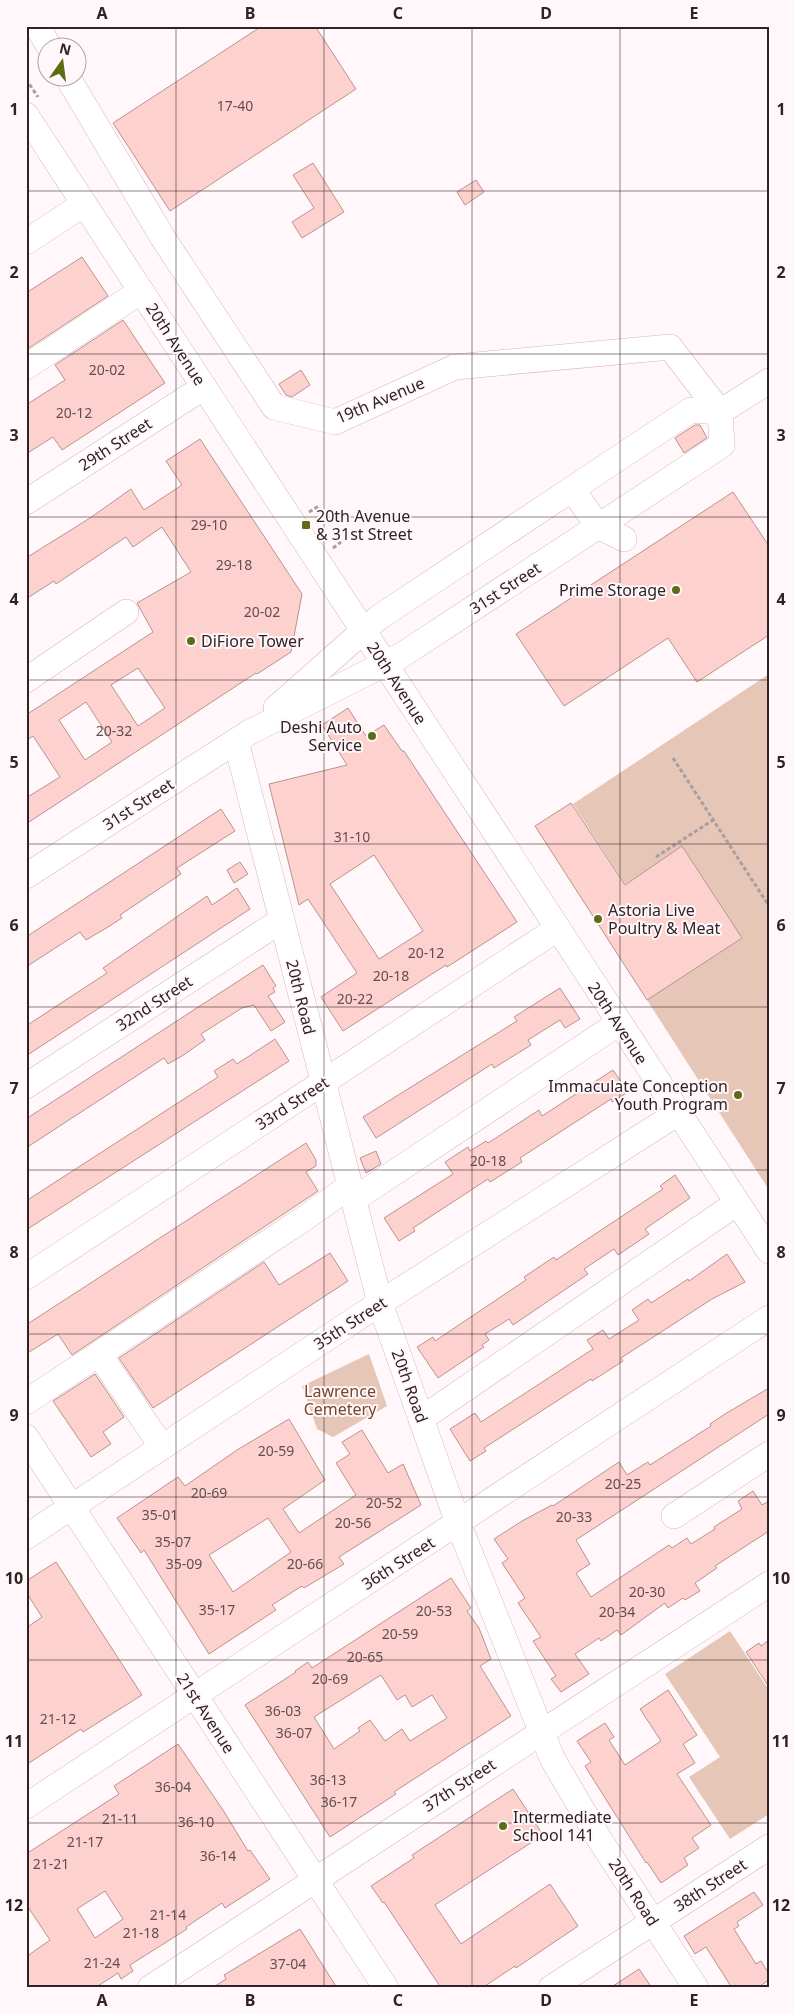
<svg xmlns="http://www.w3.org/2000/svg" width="795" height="2014" font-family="'Noto Sans',sans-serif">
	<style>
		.green { fill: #e5c6b7 }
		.building { fill: #fdd1cd; stroke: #b89491; fill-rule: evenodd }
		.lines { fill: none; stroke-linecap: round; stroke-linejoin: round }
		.minor-casing { stroke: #d9b5be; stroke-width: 26 }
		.path { stroke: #a89ea1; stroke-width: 3; stroke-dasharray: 4 2.5; stroke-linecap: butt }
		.minor { stroke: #fff; stroke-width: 25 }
		.grid { fill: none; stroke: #302326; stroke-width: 1; stroke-opacity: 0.55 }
		.poi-dot { fill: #5d6c16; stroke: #fff7f9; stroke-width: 2 }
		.labels { text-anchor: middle; stroke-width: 4; stroke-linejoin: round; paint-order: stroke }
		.number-label { font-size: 14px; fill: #634e50 }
		.street-label { font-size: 16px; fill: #302326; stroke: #fff7f9 }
		.poi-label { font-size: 16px; fill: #302326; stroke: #fff7f9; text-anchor: start }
		.park-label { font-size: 16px; fill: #78462b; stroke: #fff7f9 }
		.neatline { fill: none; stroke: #302326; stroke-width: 2 }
		.grid-label { font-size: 16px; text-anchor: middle; font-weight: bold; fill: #302326 }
	</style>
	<rect width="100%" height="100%" fill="#fff7f9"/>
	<g class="green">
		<path d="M769,674V1190L647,1000L742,938L683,847L625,884L573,804Z"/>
		<path d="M369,1354L387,1406L333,1437L317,1429L302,1386Z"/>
		<path d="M730,1631L769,1690V1814L730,1839L689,1777L720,1757L665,1674Z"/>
	</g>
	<g class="building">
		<path d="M262,26H315L356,89L170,211L113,123Z"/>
		<path d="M313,163L344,212L302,238L292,222L314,208L293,175Z"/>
		<path d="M476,180L484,192L465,205L457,192Z"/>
		<path d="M82,257L108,296L26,350V293Z"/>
		<path d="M123,320L165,383L62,450L53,437L26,454V405L65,380L55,365Z"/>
		<path d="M301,370L310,385L292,397L286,395L279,384Z"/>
		<path d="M695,425H700L707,438L684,453L675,438Z"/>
		<path d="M200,439L302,594L291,652L257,674L256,673L26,824V798L60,777L33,736L26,741V715L153,632L137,603L191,572L162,527L133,547L126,537L56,584L54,581L26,599V558L90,518L131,489L144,510L182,485L166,461ZM138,668L165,708L138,726L111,685ZM86,702L112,742L85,760L59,720Z"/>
		<path d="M733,492L769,546V635L697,682L668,638L564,706L516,634Z"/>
		<path d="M348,708L366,736L384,725L402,751H404L517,922L447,967L446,965L343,1031L321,997L357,973L308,899L299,905L269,784L347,765L322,725ZM374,855L423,931L379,959L330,884Z"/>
		<path d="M571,803L625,885L682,846L742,938L647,1000L535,826Z"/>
		<path d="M221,809L235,831L177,868L181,874L120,915L122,918L108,927L86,940L80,932L26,967V937Z"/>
		<path d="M240,862L248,874L234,883L227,870Z"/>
		<path d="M237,888L250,909L26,1056V1026L107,973L103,968L207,896L212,905Z"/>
		<path d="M263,965L276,986L273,988L275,992L268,996L285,1022L271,1031L254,1005L242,1008L201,1034L205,1040L182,1056L168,1064L164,1058L26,1148V1119Z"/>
		<path d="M560,988L580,1019L565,1028L560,1020L528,1040L531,1045L494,1068L492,1064L376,1138L363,1117L517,1021L514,1017Z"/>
		<path d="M275,1039L289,1061L26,1230V1201L218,1077L214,1071L233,1059L237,1064Z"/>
		<path d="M613,1070L628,1092L612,1102L611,1099L520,1158L522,1162L490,1182L488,1179L413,1228L415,1231L399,1241L384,1218L453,1174L445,1162L468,1147L470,1151L486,1141L488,1143L539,1110L542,1116Z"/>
		<path d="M306,1143L316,1160V1166L306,1172L318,1191L72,1355L58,1334L26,1354V1325Z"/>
		<path d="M376,1151L381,1164L366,1173L360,1158Z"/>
		<path d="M675,1175L690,1198L645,1229L649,1234L618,1255L614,1249L584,1269L588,1274L513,1325L509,1319L485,1334L489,1340L482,1345L484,1347L438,1378L417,1347L433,1337L435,1341L526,1280L524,1277L554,1257L556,1260L663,1189L660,1186Z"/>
		<path d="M330,1253L348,1281L153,1408L119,1358L264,1262L279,1285Z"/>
		<path d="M727,1254L745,1282L712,1299L621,1358L623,1361L592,1381L591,1379L484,1448L486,1451L470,1461L450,1429L475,1413L481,1422L593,1349L587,1340L603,1330L609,1339L639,1320L632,1310L648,1299L651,1303L688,1279L689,1281Z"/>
		<path d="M95,1374L124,1417L103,1432L111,1444L91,1457L53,1401Z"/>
		<path d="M769,1388V1414L576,1540L590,1564L576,1573L591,1597L669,1545L672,1548L687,1538L691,1544L715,1529L714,1527L742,1509L738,1501L753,1491L762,1505L769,1501V1531L715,1566L717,1568L695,1583L700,1591L685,1600L683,1598L668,1608L665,1603L621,1635L617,1630L601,1641L599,1638L575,1654L589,1674L561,1692L551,1679L556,1676L533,1641L541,1637L518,1603L525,1598L502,1563L508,1559L494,1539L522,1521L552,1505L553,1506L619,1462L627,1475L648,1462L650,1465L711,1426L710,1424L725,1414Z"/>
		<path d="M289,1419L325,1480L283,1509L299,1533L356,1495L336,1463L350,1454L342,1442L362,1430L388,1473L403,1464L421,1505L339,1557L344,1564L304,1588L302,1586L272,1605L276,1610L209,1654L144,1550L141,1553L117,1518L178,1477L185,1486L237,1450ZM268,1518L291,1552L233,1592L209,1555Z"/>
		<path d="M56,1562L142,1695L83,1732L81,1729L26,1765V1628L42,1617L26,1592V1581Z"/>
		<path d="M451,1578L471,1608L467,1611L479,1628L491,1659L480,1666L511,1716L394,1792L396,1794L330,1837L245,1705L296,1672L295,1671L308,1662L312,1668ZM381,1675L397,1700L405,1695L412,1707L432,1695L447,1718L410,1741L402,1729L385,1741L370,1720L358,1728L360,1731L334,1749L314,1717Z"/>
		<path d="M769,1640V1687L746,1652L759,1643L761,1646Z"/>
		<path d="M668,1690L697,1735L683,1744L695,1763L677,1774L711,1825L692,1838L699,1848L684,1858L688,1865L661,1883L647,1862L646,1863L585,1766L591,1762L577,1741L605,1723L614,1737L609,1740L625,1765L661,1741L640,1709Z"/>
		<path d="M178,1744L223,1810L248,1851L250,1850L270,1879L225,1908L222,1903L186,1927L187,1929L130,1965L133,1971L121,1979L118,1973L95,1988H26V1957L50,1940L26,1904V1854L119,1794L114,1786ZM105,1891L123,1919L95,1938L77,1909Z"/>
		<path d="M513,1789L543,1835L435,1905L461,1944L550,1884L578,1926L516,1968L515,1966L482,1988H441L384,1902L383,1903L371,1886L414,1858L412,1855Z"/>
		<path d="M754,1892L763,1905L737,1922L739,1926L734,1929L756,1964L761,1961L769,1974V1980L757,1988H732L706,1947L695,1954L684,1936Z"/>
		<path d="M300,1929L337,1988H212L226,1979L224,1975Z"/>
		<path d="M639,1969L652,1988H610Z"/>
	</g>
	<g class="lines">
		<g class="minor-casing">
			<g id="minor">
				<path d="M37,26L50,48"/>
				<path d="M68,78L163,238L274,407L335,422L455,367L670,347L720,412"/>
				<path d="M26,115L769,1251"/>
				<path d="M26,242L84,204"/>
				<path d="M26,367L141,291"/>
				<path d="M572,489L598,526L624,539"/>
				<path d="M26,502L204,387"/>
				<path d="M26,680L126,612"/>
				<path d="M276,708L378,618L572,489L691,410L720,412L769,381"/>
				<path d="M236,741L380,1303L458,1523L552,1758L598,1837L696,1988"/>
				<path d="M26,876L250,732L402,655L722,445L720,412"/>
				<path d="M26,1086L282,920"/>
				<path d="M353,1200L619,1023"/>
				<path d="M26,1277L557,929"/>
				<path d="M99,1354L162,1447"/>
				<path d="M26,1402L305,1218L350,1186"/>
				<path d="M421,1419L737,1203"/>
				<path d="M26,1437L386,1988"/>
				<path d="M674,1516L769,1454"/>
				<path d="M26,1537L380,1303L678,1113"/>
				<path d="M26,1806L769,1318"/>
				<path d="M150,1988L769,1584"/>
				<path d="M551,1988L769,1847"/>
			</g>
		</g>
		<g class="path">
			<path d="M26,79L38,97"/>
			<path d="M309,512L319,506"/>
			<path d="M333,548L341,542"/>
			<path d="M673,758L769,906"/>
			<path d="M656,857L713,820"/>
		</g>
		<use href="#minor" class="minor"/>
	</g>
	<path class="grid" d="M176,26V1988M324,26V1988M472,26V1988M620,26V1988M26,191H769M26,354H769M26,517H769M26,680H769M26,844H769M26,1007H769M26,1170H769M26,1334H769M26,1497H769M26,1660H769M26,1823H769"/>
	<g class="poi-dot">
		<rect x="301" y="520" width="10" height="10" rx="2.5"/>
		<circle cx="676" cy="590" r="5"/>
		<circle cx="191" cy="641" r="5"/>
		<circle cx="372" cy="736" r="5"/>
		<circle cx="598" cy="919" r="5"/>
		<circle cx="738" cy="1095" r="5"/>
		<circle cx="503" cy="1826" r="5"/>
	</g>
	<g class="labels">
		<g class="number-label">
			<text x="235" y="111">17-40</text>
			<text x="107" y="375">20-02</text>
			<text x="74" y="418">20-12</text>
			<text x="209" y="530">29-10</text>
			<text x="234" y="570">29-18</text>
			<text x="262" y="617">20-02</text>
			<text x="114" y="736">20-32</text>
			<text x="352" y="842">31-10</text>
			<text x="426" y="958">20-12</text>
			<text x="391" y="981">20-18</text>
			<text x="355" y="1004">20-22</text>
			<text x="488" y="1166">20-18</text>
			<text x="276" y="1456">20-59</text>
			<text x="623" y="1489">20-25</text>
			<text x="209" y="1498">20-69</text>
			<text x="384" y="1508">20-52</text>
			<text x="160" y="1520">35-01</text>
			<text x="574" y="1522">20-33</text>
			<text x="353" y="1528">20-56</text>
			<text x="173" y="1547">35-07</text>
			<text x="184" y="1569">35-09</text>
			<text x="305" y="1569">20-66</text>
			<text x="647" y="1597">20-30</text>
			<text x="217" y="1615">35-17</text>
			<text x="434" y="1616">20-53</text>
			<text x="617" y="1617">20-34</text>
			<text x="400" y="1639">20-59</text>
			<text x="365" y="1662">20-65</text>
			<text x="330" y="1684">20-69</text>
			<text x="283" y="1716">36-03</text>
			<text x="58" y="1724">21-12</text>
			<text x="294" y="1738">36-07</text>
			<text x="328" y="1785">36-13</text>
			<text x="173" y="1792">36-04</text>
			<text x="339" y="1807">36-17</text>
			<text x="120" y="1824">21-11</text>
			<text x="196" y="1827">36-10</text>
			<text x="85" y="1847">21-17</text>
			<text x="218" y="1861">36-14</text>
			<text x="51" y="1869">21-21</text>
			<text x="168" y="1920">21-14</text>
			<text x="141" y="1938">21-18</text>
			<text x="102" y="1968">21-24</text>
			<text x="288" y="1969">37-04</text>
		</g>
		<g class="street-label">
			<text transform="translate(176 344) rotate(57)" y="6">20th Avenue</text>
			<text transform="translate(380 400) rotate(-23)" y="6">19th Avenue</text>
			<text transform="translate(115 444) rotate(-33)" y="6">29th Street</text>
			<text transform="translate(505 588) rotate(-33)" y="6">31st Street</text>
			<text transform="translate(397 683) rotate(57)" y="6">20th Avenue</text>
			<text transform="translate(138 804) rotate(-33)" y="6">31st Street</text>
			<text transform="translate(301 997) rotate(76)" y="6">20th Road</text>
			<text transform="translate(154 1003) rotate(-33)" y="6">32nd Street</text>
			<text transform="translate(618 1023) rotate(57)" y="6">20th Avenue</text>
			<text transform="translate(292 1103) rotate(-33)" y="6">33rd Street</text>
			<text transform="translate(350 1323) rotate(-33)" y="6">35th Street</text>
			<text transform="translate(410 1386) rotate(70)" y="6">20th Road</text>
			<text transform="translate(398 1563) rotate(-33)" y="6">36th Street</text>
			<text transform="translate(206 1713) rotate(57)" y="6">21st Avenue</text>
			<text transform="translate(459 1785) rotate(-33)" y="6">37th Street</text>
			<text transform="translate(710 1885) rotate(-33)" y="6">38th Street</text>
			<text transform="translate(634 1892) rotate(57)" y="6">20th Road</text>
		</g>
		<g class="poi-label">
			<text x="316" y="522">20th Avenue<tspan x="316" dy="18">&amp; 31st Street</tspan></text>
			<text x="666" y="596" text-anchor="end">Prime Storage</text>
			<text x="201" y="647">DiFiore Tower</text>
			<text x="362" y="733" text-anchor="end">Deshi Auto<tspan x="362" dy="18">Service</tspan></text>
			<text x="608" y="916">Astoria Live<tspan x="608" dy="18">Poultry &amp; Meat</tspan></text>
			<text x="728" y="1092" text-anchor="end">Immaculate Conception<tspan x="728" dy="18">Youth Program</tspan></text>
			<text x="513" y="1823">Intermediate<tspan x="513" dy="18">School 141</tspan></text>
		</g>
		<g class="park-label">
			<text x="340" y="1397">Lawrence<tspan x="340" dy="18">Cemetery</tspan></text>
		</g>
	</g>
	<rect width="795" height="2014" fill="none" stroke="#fff7f9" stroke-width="55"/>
	<g transform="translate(62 62) rotate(14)"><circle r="24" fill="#fff7f9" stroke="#aca2a5"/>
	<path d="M0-4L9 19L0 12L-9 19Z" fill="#5d6c16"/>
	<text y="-8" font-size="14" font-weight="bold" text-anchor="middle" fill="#302326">N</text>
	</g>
	<rect x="28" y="28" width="740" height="1958" class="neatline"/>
	<g class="grid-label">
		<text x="102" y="19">A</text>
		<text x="250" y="19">B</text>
		<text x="398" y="19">C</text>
		<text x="546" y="19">D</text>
		<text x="694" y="19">E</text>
		<text x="14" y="115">1</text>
		<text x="781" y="115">1</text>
		<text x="14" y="278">2</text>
		<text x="781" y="278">2</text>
		<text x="14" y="441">3</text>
		<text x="781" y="441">3</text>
		<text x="14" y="605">4</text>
		<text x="781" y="605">4</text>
		<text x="14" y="768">5</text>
		<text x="781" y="768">5</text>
		<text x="14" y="931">6</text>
		<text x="781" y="931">6</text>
		<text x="14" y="1094">7</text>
		<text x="781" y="1094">7</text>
		<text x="14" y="1258">8</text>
		<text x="781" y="1258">8</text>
		<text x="14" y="1421">9</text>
		<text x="781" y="1421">9</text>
		<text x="14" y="1584">10</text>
		<text x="781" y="1584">10</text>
		<text x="14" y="1747">11</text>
		<text x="781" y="1747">11</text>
		<text x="14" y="1911">12</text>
		<text x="781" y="1911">12</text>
		<text x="102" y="2006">A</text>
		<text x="250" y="2006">B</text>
		<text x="398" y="2006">C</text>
		<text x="546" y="2006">D</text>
		<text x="694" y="2006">E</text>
	</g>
</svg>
